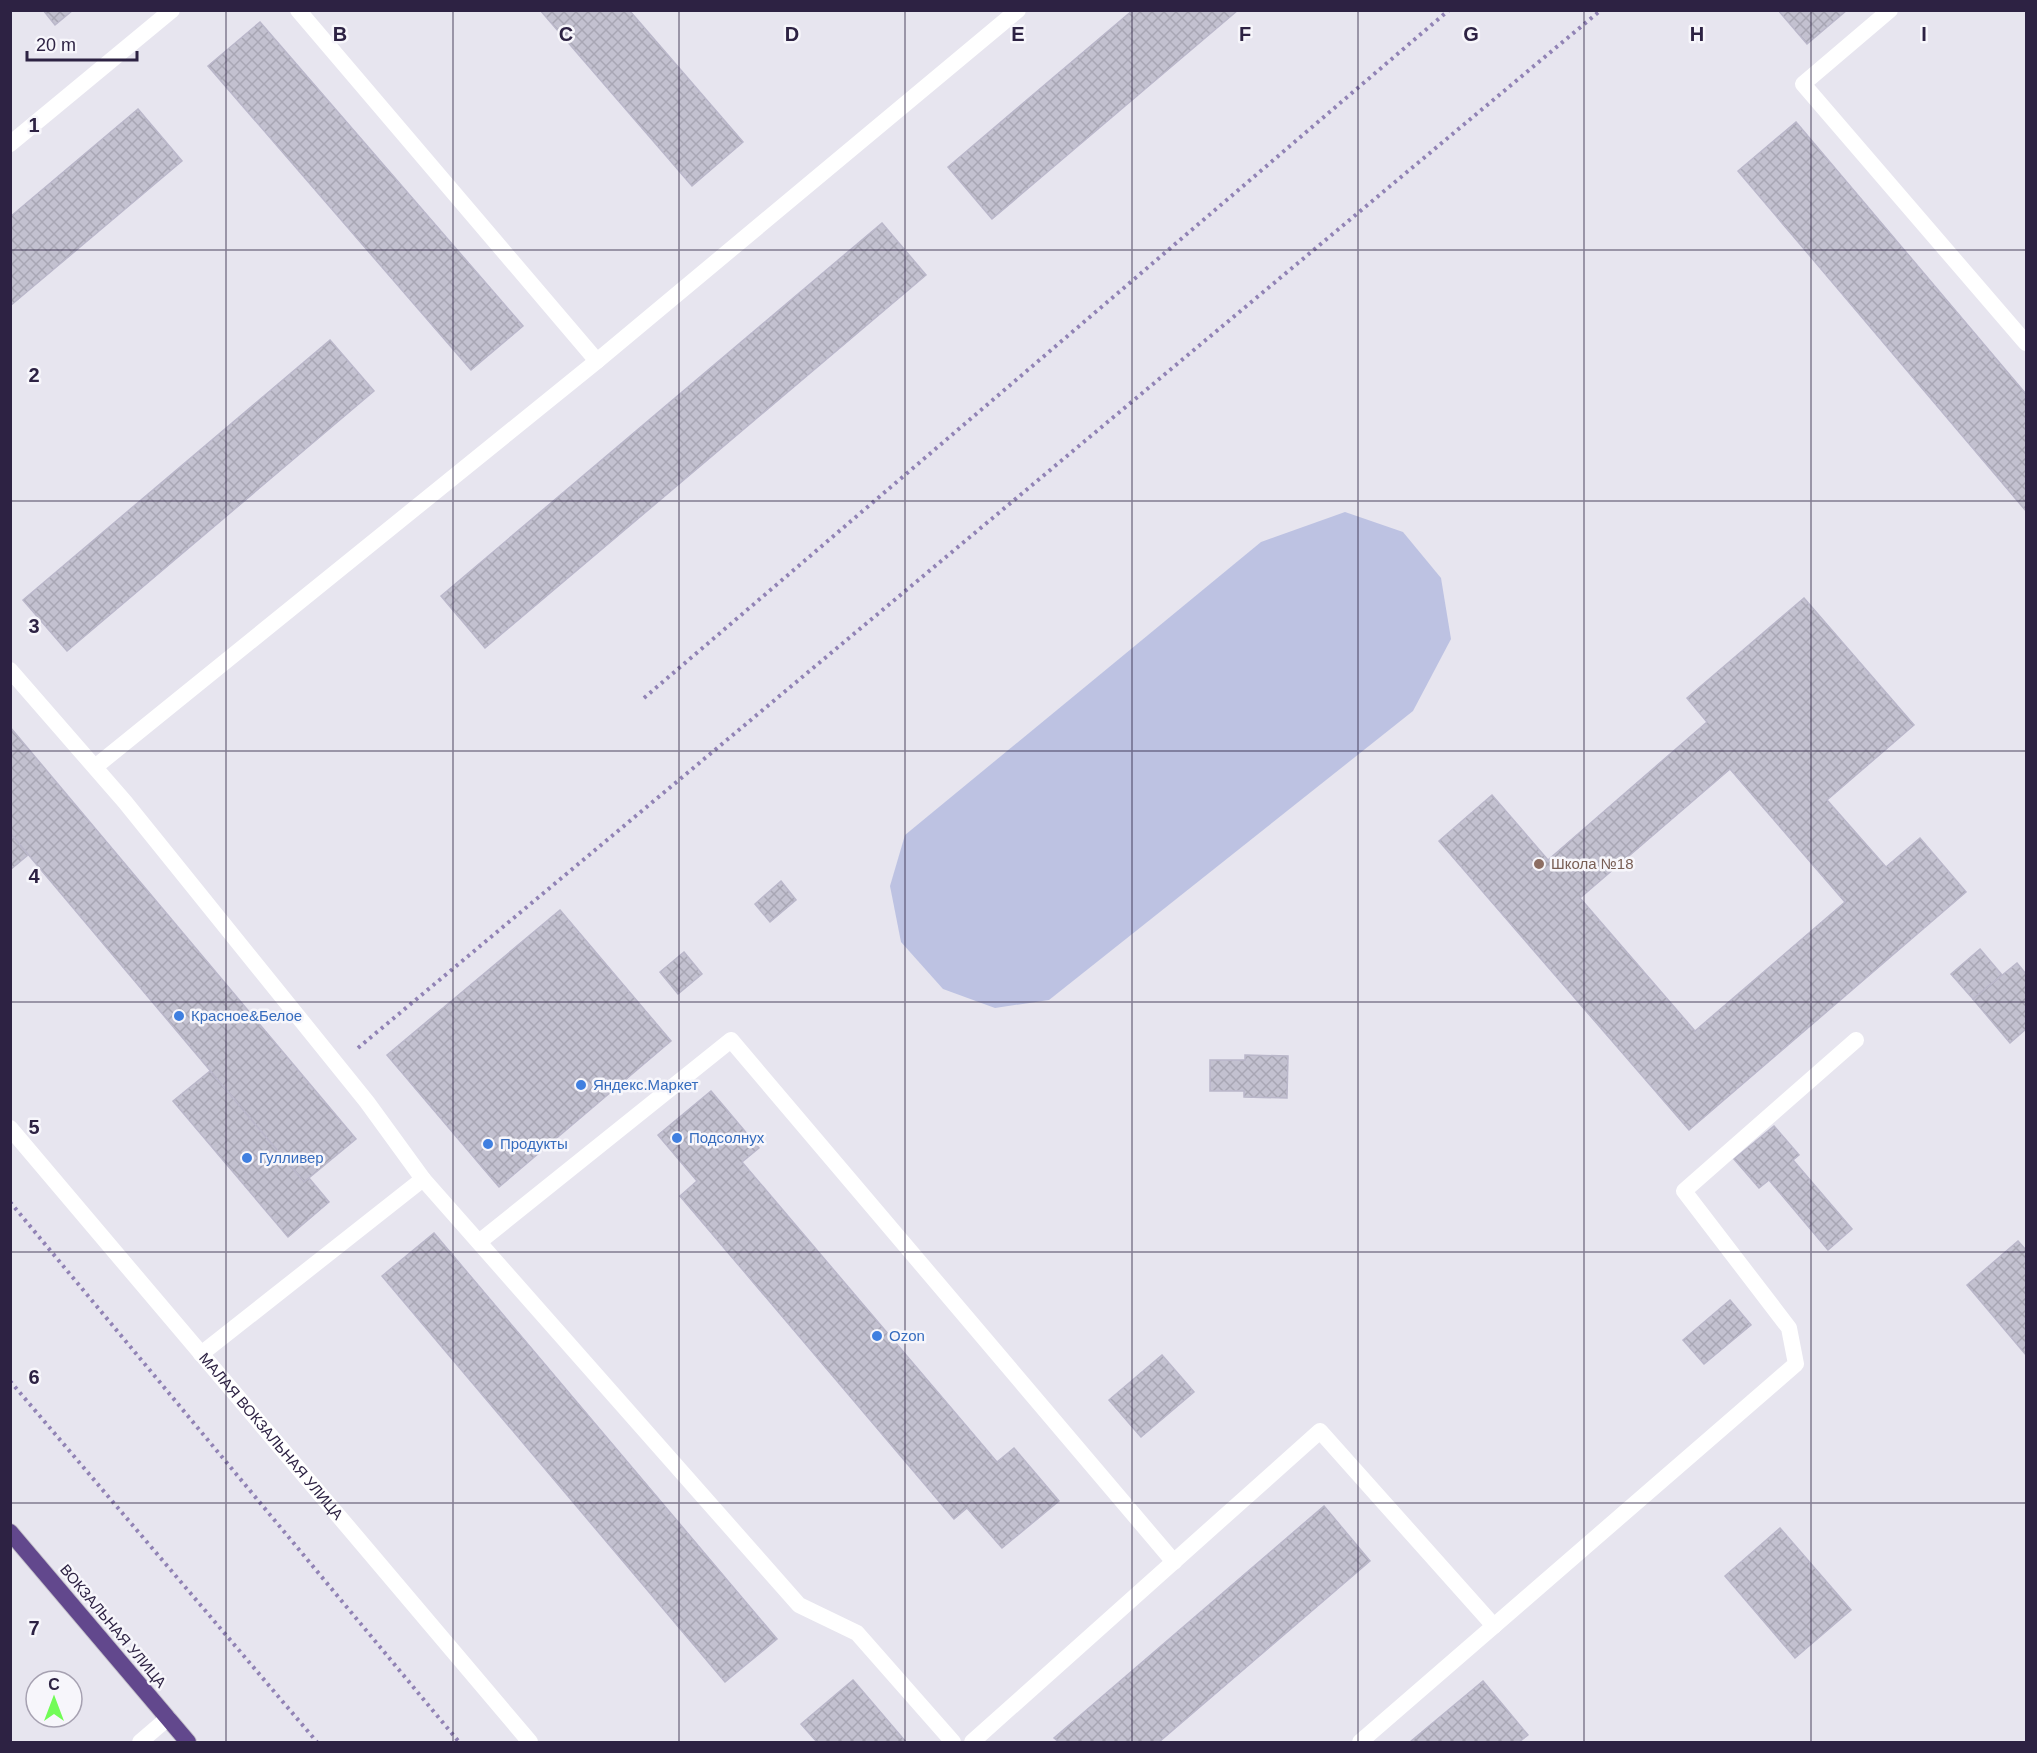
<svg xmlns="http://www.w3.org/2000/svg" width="2037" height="1753" font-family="Helvetica,sans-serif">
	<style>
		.garden { fill: #bdc2e2 }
		.building { fill: url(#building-cross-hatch); stroke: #bab7ca; stroke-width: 1.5; fill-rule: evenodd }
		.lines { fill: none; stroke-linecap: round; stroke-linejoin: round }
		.trunk-casing { stroke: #c4c1ca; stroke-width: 18 }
		.path { stroke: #9183b5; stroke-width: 4; stroke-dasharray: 3 4.5; stroke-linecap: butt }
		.service { stroke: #fff; stroke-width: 16 }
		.tertiary { stroke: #fff; stroke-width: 16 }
		.trunk { stroke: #62488d; stroke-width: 16 }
		.grid { fill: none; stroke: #2d2243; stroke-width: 1.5; stroke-opacity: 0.55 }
		.education-dot { fill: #8d6e63; stroke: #f7f6fb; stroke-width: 2 }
		.shop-dot { fill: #3f7fe0; stroke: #f7f6fb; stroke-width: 2 }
		.labels { text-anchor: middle; stroke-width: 5; stroke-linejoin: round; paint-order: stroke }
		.education-label { font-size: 15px; fill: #785e54; stroke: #f7f6fb; text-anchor: start }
		.shop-label { font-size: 15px; fill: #366cbe; stroke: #f7f6fb; text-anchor: start }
		.street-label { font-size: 15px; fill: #2d2243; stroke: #f7f6fb }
		.grid-label { font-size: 20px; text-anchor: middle; font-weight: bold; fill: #2d2243; stroke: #f7f6fb; stroke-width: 5; stroke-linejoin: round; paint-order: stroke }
	</style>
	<defs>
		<pattern id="building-cross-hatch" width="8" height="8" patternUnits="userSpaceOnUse" patternTransform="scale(1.5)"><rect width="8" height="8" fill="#c3c1d0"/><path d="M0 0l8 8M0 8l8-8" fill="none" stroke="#a8a6b4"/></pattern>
	</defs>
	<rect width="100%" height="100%" fill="#e7e5ef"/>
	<path class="garden" d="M1345,512L1403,532L1441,578L1451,639L1413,711L1049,1000L995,1008L943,989L901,942L890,886L905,835L1261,542Z"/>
	<g class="building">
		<path d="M43,10H73L55,25Z"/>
		<path d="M540,10H629L743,142L692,186Z"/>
		<path d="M1133,10H1238L992,219L948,167Z"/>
		<path d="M1778,10H1847L1807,44Z"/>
		<path d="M260,22L523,326L471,370L208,66Z"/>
		<path d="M138,109L182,161L10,306V217Z"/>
		<path d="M1796,122L2026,394V511L1738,171Z"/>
		<path d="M882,223L926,275L485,648L441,596Z"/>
		<path d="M330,340L374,391L67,651L23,600Z"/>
		<path d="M1804,598L1914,725L1827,800L1886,867L1920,838L1966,892L1689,1130L1439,841L1492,795L1548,860L1707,722L1687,698ZM1730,769L1845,902L1695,1031L1580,898Z"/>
		<path d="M10,727L356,1139L304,1182L10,833Z"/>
		<path d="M10,833L28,855L10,870Z"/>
		<path d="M781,881L796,900L770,922L755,904Z"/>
		<path d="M560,910L671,1041L499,1187L387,1055Z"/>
		<path d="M1980,949L2002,975L1973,999L1951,974Z"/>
		<path d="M684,952L702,974L678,994L660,972Z"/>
		<path d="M2017,963L2026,974V1029L2010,1043L1973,999Z"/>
		<path d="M1245,1055L1288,1056L1287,1098L1244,1097V1091H1210V1060H1245Z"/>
		<path d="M210,1071L304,1182L309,1178L329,1202L288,1237L173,1101Z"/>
		<path d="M711,1091L759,1148L742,1162L997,1462L1014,1448L1059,1501L1002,1548L967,1508L954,1519L680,1196L697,1181L658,1135Z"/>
		<path d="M1774,1126L1799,1155L1793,1160L1852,1229L1828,1250L1769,1180L1759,1188L1734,1159Z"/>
		<path d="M434,1233L777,1639L725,1682L382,1276Z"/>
		<path d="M2018,1241L2026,1250V1355L1967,1285Z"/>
		<path d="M1730,1300L1751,1325L1704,1364L1683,1340Z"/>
		<path d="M1162,1355L1194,1392L1141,1437L1109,1400Z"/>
		<path d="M1324,1506L1370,1561L1159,1742H1059L1054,1738Z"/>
		<path d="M1780,1528L1851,1610L1795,1658L1725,1576Z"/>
		<path d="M853,1680L906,1742H817L801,1724Z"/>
		<path d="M1483,1681L1528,1735L1519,1742H1410Z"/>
	</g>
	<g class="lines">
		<g class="trunk-casing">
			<path id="trunk" d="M10,1532L188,1742"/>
		</g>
		<g class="path">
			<path d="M644,698L1449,10"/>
			<path d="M358,1048L1601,10"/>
			<path d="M10,1202L459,1742"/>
			<path d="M10,1381L317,1742"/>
		</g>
		<g class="service">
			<path d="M298,10L597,361"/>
			<path d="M1890,10L1803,84L2026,343"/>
			<path d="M10,144L172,10"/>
			<path d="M10,670L125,802L367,1102L423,1179"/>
			<path d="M95,767L597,361L1018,10"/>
			<path d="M479,1242L731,1040L1174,1562"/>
			<path d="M201,1354L423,1179L799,1605L857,1633L953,1742"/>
			<path d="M140,1742L168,1718"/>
			<path d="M972,1742L1320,1431L1494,1626"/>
			<path d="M1360,1742L1796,1364L1789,1328L1684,1191L1856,1040"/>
		</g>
		<path class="tertiary" id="s1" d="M10,1128L530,1742"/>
		<use href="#trunk" class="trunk"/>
	</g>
	<path class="grid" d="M226,10V1742M453,10V1742M679,10V1742M905,10V1742M1132,10V1742M1358,10V1742M1584,10V1742M1811,10V1742M10,250H2026M10,501H2026M10,751H2026M10,1002H2026M10,1252H2026M10,1503H2026"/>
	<circle class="education-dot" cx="1539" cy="864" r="6"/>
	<g class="shop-dot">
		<circle cx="179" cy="1016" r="6"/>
		<circle cx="581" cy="1085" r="6"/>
		<circle cx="677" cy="1138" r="6"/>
		<circle cx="488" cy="1144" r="6"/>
		<circle cx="247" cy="1158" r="6"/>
		<circle cx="877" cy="1336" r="6"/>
	</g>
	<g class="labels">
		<g class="education-label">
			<text x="1551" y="869">Школа №18</text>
		</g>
		<g class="shop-label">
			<text x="191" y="1021">Красное&amp;Белое</text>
			<text x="593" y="1090">Яндекс.Маркет</text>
			<text x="689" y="1143">Подсолнух</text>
			<text x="500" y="1149">Продукты</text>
			<text x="259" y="1163">Гулливер</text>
			<text x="889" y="1341">Ozon</text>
		</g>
		<g class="street-label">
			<text dy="5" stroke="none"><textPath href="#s1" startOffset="404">МАЛАЯ ВОКЗАЛЬНАЯ УЛИЦА</textPath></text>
			<text transform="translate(113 1626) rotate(50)" y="5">ВОКЗАЛЬНАЯ УЛИЦА</text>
		</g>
	</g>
	<g class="grid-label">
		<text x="340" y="41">B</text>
		<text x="566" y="41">C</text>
		<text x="792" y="41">D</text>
		<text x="1018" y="41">E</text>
		<text x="1245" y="41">F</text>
		<text x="1471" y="41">G</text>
		<text x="1697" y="41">H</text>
		<text x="1924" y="41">I</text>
		<text x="34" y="132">1</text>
		<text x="34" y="382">2</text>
		<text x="34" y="633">3</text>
		<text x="34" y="883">4</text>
		<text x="34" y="1134">5</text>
		<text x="34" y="1384">6</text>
		<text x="34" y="1635">7</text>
	</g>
	<rect width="2037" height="1753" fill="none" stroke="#2d2243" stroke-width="24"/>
	<g transform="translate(54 1699)"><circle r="28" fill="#f7f6fb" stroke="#a6a1b1" stroke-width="1.5"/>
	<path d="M0-4.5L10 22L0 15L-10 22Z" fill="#71fc56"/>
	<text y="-9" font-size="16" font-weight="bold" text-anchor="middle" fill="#2d2243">С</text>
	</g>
	<path d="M27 51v9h110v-9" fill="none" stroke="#2d2243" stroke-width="3"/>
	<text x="36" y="51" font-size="18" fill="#2d2243" stroke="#f7f6fb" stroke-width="4.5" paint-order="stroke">20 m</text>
</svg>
